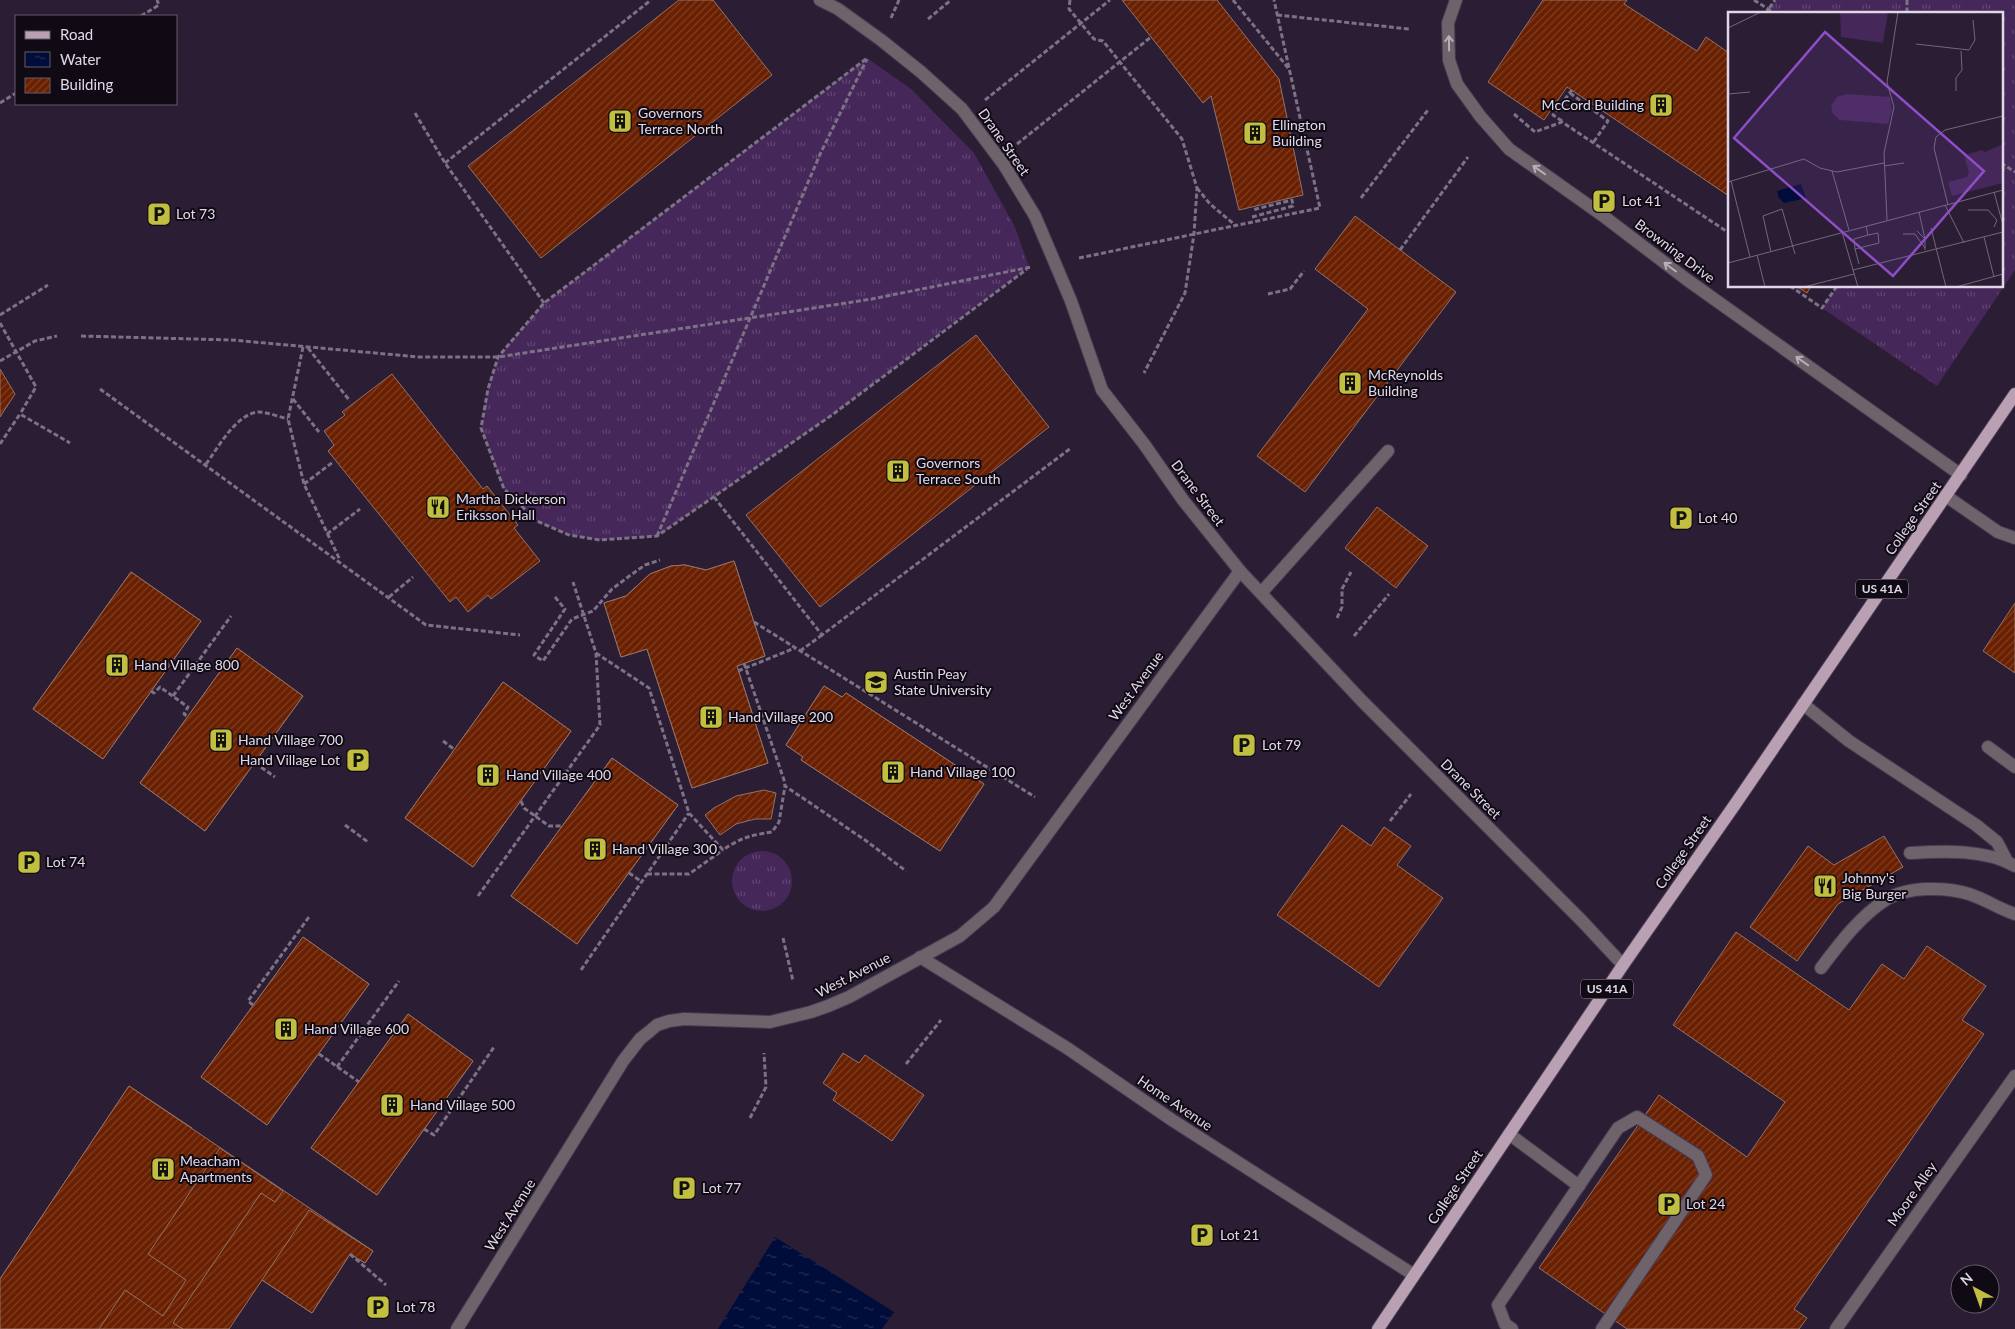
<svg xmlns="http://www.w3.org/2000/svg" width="2015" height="1329" font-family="Lato,sans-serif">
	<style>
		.grass { fill: url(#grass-tufts) }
		.water { fill: url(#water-ripples) }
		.building { fill: url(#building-hatch); stroke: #937267 }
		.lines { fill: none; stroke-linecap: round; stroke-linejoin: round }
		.minor-casing { stroke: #473b51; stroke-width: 14 }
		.major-casing { stroke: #473b51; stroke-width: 14 }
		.path { stroke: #7d7285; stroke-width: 3; stroke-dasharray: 5 2.5; stroke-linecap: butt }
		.minor { stroke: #6e626b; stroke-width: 12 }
		.major { stroke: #b9a0b2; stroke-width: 12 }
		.oneway { stroke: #b8afbc }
		.labels { text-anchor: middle; stroke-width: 4; stroke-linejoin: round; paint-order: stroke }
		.shield { fill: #100a14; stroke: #a29aa8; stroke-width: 1 }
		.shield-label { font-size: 12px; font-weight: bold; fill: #e0d8e7 }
		.poi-label { font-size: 14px; fill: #e0d8e7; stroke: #100a14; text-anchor: start }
		.street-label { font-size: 14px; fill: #e0d8e7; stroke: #100a14 }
		.inset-road { fill: none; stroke: #73687c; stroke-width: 1 }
		.view { fill: #8f4ec7; fill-opacity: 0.15; stroke: #8f4ec7; stroke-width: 2.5 }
		.inset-edge { fill: none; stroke: #e0d8e7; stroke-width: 2.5 }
	</style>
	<defs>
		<pattern id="grass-tufts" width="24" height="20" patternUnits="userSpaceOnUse" patternTransform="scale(1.25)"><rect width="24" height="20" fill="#452759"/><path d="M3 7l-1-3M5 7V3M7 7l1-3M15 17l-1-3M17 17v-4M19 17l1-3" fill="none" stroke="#604671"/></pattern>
		<pattern id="water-ripples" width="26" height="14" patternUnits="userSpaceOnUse" patternTransform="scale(1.25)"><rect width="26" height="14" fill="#000c39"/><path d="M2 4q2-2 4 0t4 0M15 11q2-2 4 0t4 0" fill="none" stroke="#252f56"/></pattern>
		<pattern id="building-hatch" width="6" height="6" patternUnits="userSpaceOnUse" patternTransform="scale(1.25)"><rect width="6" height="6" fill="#691f00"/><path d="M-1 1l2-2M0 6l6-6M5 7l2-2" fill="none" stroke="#7e3f25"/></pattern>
	</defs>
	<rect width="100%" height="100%" fill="#2a1d34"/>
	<g class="grass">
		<path d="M1775,0H2015V270L1937,386L1822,308L1837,286H2001V14H1776L1769,9Z"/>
		<path d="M867,58L911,89L974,153L1015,227L1029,267L832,415L657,536L600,540L569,535L537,521L504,489L481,428L488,389L498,357L544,303Z"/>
		<circle cx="762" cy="881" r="30"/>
	</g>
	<path class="water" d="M775,1237L894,1312L882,1329H718Z"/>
	<g class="building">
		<path d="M679,0H713L772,75L541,258L468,166Z"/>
		<path d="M1122,0H1217L1279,79L1303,195L1239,210L1211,96L1203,103Z"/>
		<path d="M1543,0H1627L1624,4L1697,51L1706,37L1729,53V196L1567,87L1544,120L1488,82Z"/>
		<path d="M1355,216L1456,292L1305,492L1257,456L1368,309L1315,269Z"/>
		<path d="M1796,286H1811L1807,293Z"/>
		<path d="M976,335L1049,427L820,607L746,515Z"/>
		<path d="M0,369L15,394L0,417Z"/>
		<path d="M392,374L483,489L487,486L518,525L514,528L540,561L491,599L488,595L468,612L456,597L450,602L328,451L334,445L324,431L345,415L342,412Z"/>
		<path d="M1377,507L1428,546L1396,588L1345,548Z"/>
		<path d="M734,561L765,656L737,666L768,763L692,788L647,649L621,657L604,603L626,596L650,574L671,566L685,565L706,570Z"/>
		<path d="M734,561L765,656L737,666L768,763L692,788L647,649L621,657L604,603L626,596L650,574L671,566L685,565L706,570Z"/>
		<path d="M131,572L201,621L103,759L33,709Z"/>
		<path d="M131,572L201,621L103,759L33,709Z"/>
		<path d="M2015,603V673L1983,651Z"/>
		<path d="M237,648L303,696L205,831L140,783Z"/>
		<path d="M237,648L303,696L205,831L140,783Z"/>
		<path d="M503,682L571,731L473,867L405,818Z"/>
		<path d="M503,682L571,731L473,867L405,818Z"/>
		<path d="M824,686L842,697L846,693L984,784L940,851L801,760L803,757L786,745Z"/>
		<path d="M824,686L842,697L846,693L984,784L940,851L801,760L803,757L786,745Z"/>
		<path d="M612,758L678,805L577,944L511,896Z"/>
		<path d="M612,758L678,805L577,944L511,896Z"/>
		<path d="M764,790L776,793L771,819H755L736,824L720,835L705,815L714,808L736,796Z"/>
		<path d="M1342,825L1371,846L1384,827L1411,846L1397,865L1443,898L1379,987L1277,915Z"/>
		<path d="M1884,836L1903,867L1838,904L1797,961L1750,927L1808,846L1834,865Z"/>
		<path d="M1736,932L1849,1010L1882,964L1904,979L1927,946L1986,986L1962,1020L1984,1034L1794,1309L1807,1318L1799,1329H1627L1539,1268L1659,1095L1747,1157L1785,1102L1673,1025Z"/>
		<path d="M303,937L369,984L267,1125L201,1077Z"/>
		<path d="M303,937L369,984L267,1125L201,1077Z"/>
		<path d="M408,1014L473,1061L377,1195L311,1148Z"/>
		<path d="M408,1014L473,1061L377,1195L311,1148Z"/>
		<path d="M843,1053L859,1063L865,1055L924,1095L892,1141L833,1100L837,1093L823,1083Z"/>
		<path d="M129,1086L192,1128L183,1140L170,1131L81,1261L95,1270L85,1284L72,1275L36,1329H0V1279Z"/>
		<path d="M129,1086L373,1251L365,1263L350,1254L312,1313L262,1280L229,1329H0V1279Z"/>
		<path d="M220,1148L283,1191L275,1202L261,1193L173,1323L183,1329H99L125,1290L163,1316L186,1280L148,1254Z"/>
		<path d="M309,1210L373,1251L365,1263L350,1254L312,1313L262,1280Z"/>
	</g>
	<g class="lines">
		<g class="minor-casing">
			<g id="minor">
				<path d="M820,0L838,9L881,40L921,72L962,109L1004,165L1035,216L1071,301L1102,390L1144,444L1183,500L1240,571L1362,701L1582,921L1623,965"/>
				<path d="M1456,0L1448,23L1449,60L1457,84L1480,116L1509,149L1602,215L1686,279L1961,475"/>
				<path d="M1946,496L1998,532L2015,538"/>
				<path d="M1261,593L1388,451"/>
				<path d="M1803,704L1849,741L1976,825L1997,842L2007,861"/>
				<path d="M1988,747L2015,767"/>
				<path d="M1910,853C1944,851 1985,849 2015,866"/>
				<path d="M920,957L1067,1048L1172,1120L1414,1275"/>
				<path d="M1821,968C1840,943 1860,916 1887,899C1908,886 1947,887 1969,894C1985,899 1999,909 2015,914"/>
				<path d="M1509,1134L1579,1186"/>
				<path d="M457,1329L623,1061L640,1039L650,1031L657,1025L669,1021L684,1019L770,1022L811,1012L828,1006L849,997L960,936L994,907L1240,571"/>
				<path d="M1512,1329L1505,1324L1498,1305L1618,1128L1637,1117L1698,1156L1706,1175L1602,1329"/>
				<path d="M1836,1329L2015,1076"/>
			</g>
		</g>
		<g class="major-casing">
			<path id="major" d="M1378,1329L1623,965L1736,803L2015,394"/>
		</g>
		<g class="path">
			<path d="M1070,0L1069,9L1094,39L1103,41L1182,139L1197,188L1194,234L1185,293L1144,373"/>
			<path d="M1233,0L1289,69"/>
			<path d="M1754,0L1776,14"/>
			<path d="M1907,0V14"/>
			<path d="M1765,14L1775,0"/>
			<path d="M1277,15L1409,29"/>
			<path d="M141,16L159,5L157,0"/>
			<path d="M891,18L899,0"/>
			<path d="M928,19L951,0"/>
			<path d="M866,59L544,303L498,357L488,389L481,428L504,489L537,521L569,535L600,540L657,536L832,415L1027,269"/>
			<path d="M1570,93L1608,121L1593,143"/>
			<path d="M985,100L1110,0"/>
			<path d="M0,103L16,93"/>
			<path d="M415,113L445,163L544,303"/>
			<path d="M1514,114L1535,132L1562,122L1729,233"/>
			<path d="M1562,121L1553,115L1572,90"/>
			<path d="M1017,144L1151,37"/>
			<path d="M445,163L651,0"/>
			<path d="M2001,163L2015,172"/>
			<path d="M1197,188L1210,204L1235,225"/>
			<path d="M1361,198L1428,110"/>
			<path d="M1252,217L1293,206L1292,200L1252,210"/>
			<path d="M1400,250L1468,157"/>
			<path d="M1079,258L1320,208L1274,0"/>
			<path d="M1790,286L1822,308L1837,286"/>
			<path d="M1268,294L1290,289L1304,271"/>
			<path d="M0,315L48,285"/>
			<path d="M0,323L36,387L20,414"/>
			<path d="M81,336L232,340L419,357H498L872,299L1031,267"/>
			<path d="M303,347L288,419L304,484L340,560"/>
			<path d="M308,348L350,401"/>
			<path d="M0,361L35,341L57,336"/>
			<path d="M100,389L426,625L520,635"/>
			<path d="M293,399L319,432"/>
			<path d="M0,444L20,414L70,443"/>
			<path d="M206,464C218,448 236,414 258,412C268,412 279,417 288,419"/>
			<path d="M304,484L333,462"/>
			<path d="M714,497L822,635L1071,448"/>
			<path d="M327,534L360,509"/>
			<path d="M657,536L821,152L867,59"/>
			<path d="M389,597L413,577"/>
			<path d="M555,597L565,609L534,655L543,661L572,619L593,611L612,589L628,577L645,565L660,560"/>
			<path d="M1337,618L1342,607V589L1351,572"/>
			<path d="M754,622L1035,797"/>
			<path d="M1354,636L1389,594"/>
			<path d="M800,651L822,635"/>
			<path d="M596,653L649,688L689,813L723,850C740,838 751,835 772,832L779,822L785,786"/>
			<path d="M744,663L784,780L785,786L865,840L906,871"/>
			<path d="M738,671L795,648"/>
			<path d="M151,691L154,693L160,687L188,707L184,714L188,717"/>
			<path d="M173,696L231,616"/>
			<path d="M443,741L455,750"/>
			<path d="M255,763L275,777"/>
			<path d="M521,801L524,808L549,826H562"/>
			<path d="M1390,821L1411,794"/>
			<path d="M345,825L368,842"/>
			<path d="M629,873L642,882"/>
			<path d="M647,874H689L723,850"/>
			<path d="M478,896L600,725L596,653L573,582"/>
			<path d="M783,938L793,981"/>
			<path d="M581,970L689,813"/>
			<path d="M253,1005L248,1001L309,917"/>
			<path d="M319,1054L359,1082"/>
			<path d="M906,1064L941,1020"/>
			<path d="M337,1067L399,981"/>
			<path d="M750,1118L766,1087L764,1053"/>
			<path d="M424,1129L434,1135L494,1047"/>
			<path d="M350,1254L386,1285"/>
		</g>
		<use href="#minor" class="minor"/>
		<use href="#major" class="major"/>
	</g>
	<defs><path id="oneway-shaft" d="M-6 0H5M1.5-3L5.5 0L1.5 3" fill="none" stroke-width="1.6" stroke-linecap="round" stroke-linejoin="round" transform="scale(1.25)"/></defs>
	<g class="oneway">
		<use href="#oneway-shaft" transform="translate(1449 43) rotate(-91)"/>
		<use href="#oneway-shaft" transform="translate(1539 170) rotate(-145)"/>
		<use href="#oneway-shaft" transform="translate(1670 267) rotate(-143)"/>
		<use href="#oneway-shaft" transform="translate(1802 361) rotate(-145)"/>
	</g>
	<defs>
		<g id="building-square" transform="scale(1.25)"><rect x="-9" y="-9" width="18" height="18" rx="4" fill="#c1be40" stroke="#100a14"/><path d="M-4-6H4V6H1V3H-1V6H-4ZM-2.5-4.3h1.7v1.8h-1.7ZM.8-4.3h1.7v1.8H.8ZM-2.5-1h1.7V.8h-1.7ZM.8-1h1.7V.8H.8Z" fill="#111"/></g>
		<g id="parking-square" transform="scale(1.25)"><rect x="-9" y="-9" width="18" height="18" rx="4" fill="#c1be40" stroke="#100a14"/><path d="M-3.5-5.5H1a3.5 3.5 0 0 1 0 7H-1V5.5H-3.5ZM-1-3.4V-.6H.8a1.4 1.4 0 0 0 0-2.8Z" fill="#111"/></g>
		<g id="restaurant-square" transform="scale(1.25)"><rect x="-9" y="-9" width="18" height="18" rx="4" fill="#c1be40" stroke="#100a14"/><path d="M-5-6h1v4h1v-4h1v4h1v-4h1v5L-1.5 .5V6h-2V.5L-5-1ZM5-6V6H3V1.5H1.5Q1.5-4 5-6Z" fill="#111"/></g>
		<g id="university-square" transform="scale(1.25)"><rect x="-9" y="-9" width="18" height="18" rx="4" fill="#c1be40" stroke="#100a14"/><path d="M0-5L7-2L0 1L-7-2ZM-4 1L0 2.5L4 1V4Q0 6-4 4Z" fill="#111"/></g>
	</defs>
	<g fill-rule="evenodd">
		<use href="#building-square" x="1661" y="105"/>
		<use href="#building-square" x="620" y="121"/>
		<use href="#building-square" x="1255" y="133"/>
		<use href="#parking-square" x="1604" y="201"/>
		<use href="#parking-square" x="159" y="214"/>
		<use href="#building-square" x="1350" y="383"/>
		<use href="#building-square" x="898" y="471"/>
		<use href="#restaurant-square" x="438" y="507"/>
		<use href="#parking-square" x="1681" y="518"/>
		<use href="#building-square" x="117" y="665"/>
		<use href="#university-square" x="876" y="682"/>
		<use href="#building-square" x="711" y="717"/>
		<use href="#building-square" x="221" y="740"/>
		<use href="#parking-square" x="1244" y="745"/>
		<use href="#parking-square" x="358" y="760"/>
		<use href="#building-square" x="893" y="772"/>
		<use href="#building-square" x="488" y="775"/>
		<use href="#building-square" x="595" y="849"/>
		<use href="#parking-square" x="29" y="862"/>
		<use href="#restaurant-square" x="1825" y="886"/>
		<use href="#building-square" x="286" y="1029"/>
		<use href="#building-square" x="392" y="1105"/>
		<use href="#building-square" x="163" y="1169"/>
		<use href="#parking-square" x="684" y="1188"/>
		<use href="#parking-square" x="1669" y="1204"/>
		<use href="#parking-square" x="1202" y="1235"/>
		<use href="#parking-square" x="378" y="1307"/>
	</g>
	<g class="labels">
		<g class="shield">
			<rect x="1856" y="579.5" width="52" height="19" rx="4"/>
			<rect x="1581" y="979.5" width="52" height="19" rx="4"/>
		</g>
		<g class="shield-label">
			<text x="1882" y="593">US 41A</text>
			<text x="1607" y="993">US 41A</text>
		</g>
		<g class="poi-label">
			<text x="1644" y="110" text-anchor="end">McCord Building</text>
			<text x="638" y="118">Governors<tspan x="638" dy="16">Terrace North</tspan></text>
			<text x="1272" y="130">Ellington<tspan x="1272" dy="16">Building</tspan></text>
			<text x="1622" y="206">Lot 41</text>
			<text x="176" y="219">Lot 73</text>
			<text x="1368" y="380">McReynolds<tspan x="1368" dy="16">Building</tspan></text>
			<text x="916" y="468">Governors<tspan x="916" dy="16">Terrace South</tspan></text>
			<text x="456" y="504">Martha Dickerson<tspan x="456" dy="16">Eriksson Hall</tspan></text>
			<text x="1698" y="523">Lot 40</text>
			<text x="134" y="670">Hand Village 800</text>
			<text x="894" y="679">Austin Peay<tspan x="894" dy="16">State University</tspan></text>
			<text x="728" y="722">Hand Village 200</text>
			<text x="238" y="745">Hand Village 700</text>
			<text x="1262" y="750">Lot 79</text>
			<text x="340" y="765" text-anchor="end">Hand Village Lot</text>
			<text x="910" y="777">Hand Village 100</text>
			<text x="506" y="780">Hand Village 400</text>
			<text x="612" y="854">Hand Village 300</text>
			<text x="46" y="867">Lot 74</text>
			<text x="1842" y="883">Johnny's<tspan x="1842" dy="16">Big Burger</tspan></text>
			<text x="304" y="1034">Hand Village 600</text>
			<text x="410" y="1110">Hand Village 500</text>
			<text x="180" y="1166">Meacham<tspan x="180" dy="16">Apartments</tspan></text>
			<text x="702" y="1193">Lot 77</text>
			<text x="1686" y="1209">Lot 24</text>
			<text x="1220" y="1240">Lot 21</text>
			<text x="396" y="1312">Lot 78</text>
		</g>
		<g class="street-label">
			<text transform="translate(1004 142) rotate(55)" y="5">Drane Street</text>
			<text transform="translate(1675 251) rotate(37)" y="5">Browning Drive</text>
			<text transform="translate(1198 493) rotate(53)" y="5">Drane Street</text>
			<text transform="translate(1913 518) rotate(-55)" y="5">College Street</text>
			<text transform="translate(1136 686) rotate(-54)" y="5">West Avenue</text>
			<text transform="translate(1471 789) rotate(45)" y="5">Drane Street</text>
			<text transform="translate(1683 852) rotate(-55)" y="5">College Street</text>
			<text transform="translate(853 975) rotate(-27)" y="5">West Avenue</text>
			<text transform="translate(1175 1103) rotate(34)" y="5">Home Avenue</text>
			<text transform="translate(1455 1187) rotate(-56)" y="5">College Street</text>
			<text transform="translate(1912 1194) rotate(-55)" y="5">Moore Alley</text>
			<text transform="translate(510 1215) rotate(-58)" y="5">West Avenue</text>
		</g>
	</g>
	<g transform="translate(1728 12)">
		<rect width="275" height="275" fill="#2a1d34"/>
		<path d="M119,82L162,85L164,99L160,112L112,108L105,102L103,94L109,85ZM275,132V171L224,184L220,170L239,165L241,160L236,143L254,138L257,140Z" fill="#452759"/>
		<path d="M112,0H160L155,31L113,25Z" fill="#452759"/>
		<path d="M73,172L78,186L56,191L51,186L49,179Z" fill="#000c39"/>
		<path class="inset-road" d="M0,16L33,0M188,32L241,38L247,28L245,8M228,79V66L234,58L233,39M0,82L22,80M156,154L176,151M104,159L121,218M3,169L22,245M0,170L76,147L92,156L109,160L156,151M266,180L275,213M217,193L236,231M220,193L206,136L208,125L217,118L275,104M240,198H260L269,208L266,215M191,200L197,227M159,208L156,141L166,95L159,70L170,0M138,214L140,223L126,227L127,237L151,231L150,221L140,223M203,216L218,275M189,219L197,227V238M114,220L130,275M175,222H187L197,236M256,225L266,265M127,237L131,252M43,240L35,204L54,197L67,242M29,243L37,275M0,251L275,178M125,258L275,220M76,275L126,262M228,275L275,262"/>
		<path class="view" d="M97,20L256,159L165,264L6,126Z"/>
		<rect width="275" height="275" class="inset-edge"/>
	</g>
	<rect x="15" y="15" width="162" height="90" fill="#100a14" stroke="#635c68"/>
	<rect x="25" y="31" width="25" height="8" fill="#b9a0b2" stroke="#635c68"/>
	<text x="60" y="40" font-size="15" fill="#e0d8e7">Road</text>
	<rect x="25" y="52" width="25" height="15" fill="url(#water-ripples)" stroke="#635c68"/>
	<text x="60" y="65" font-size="15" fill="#e0d8e7">Water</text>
	<rect x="25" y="78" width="25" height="15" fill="url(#building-hatch)" stroke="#635c68"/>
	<text x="60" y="90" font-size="15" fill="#e0d8e7">Building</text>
	<g transform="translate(1975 1289) rotate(319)"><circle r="24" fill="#100a14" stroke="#635c68"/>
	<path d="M0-4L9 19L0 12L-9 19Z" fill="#c1be40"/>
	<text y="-8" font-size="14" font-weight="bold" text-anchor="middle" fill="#e0d8e7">N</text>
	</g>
</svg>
